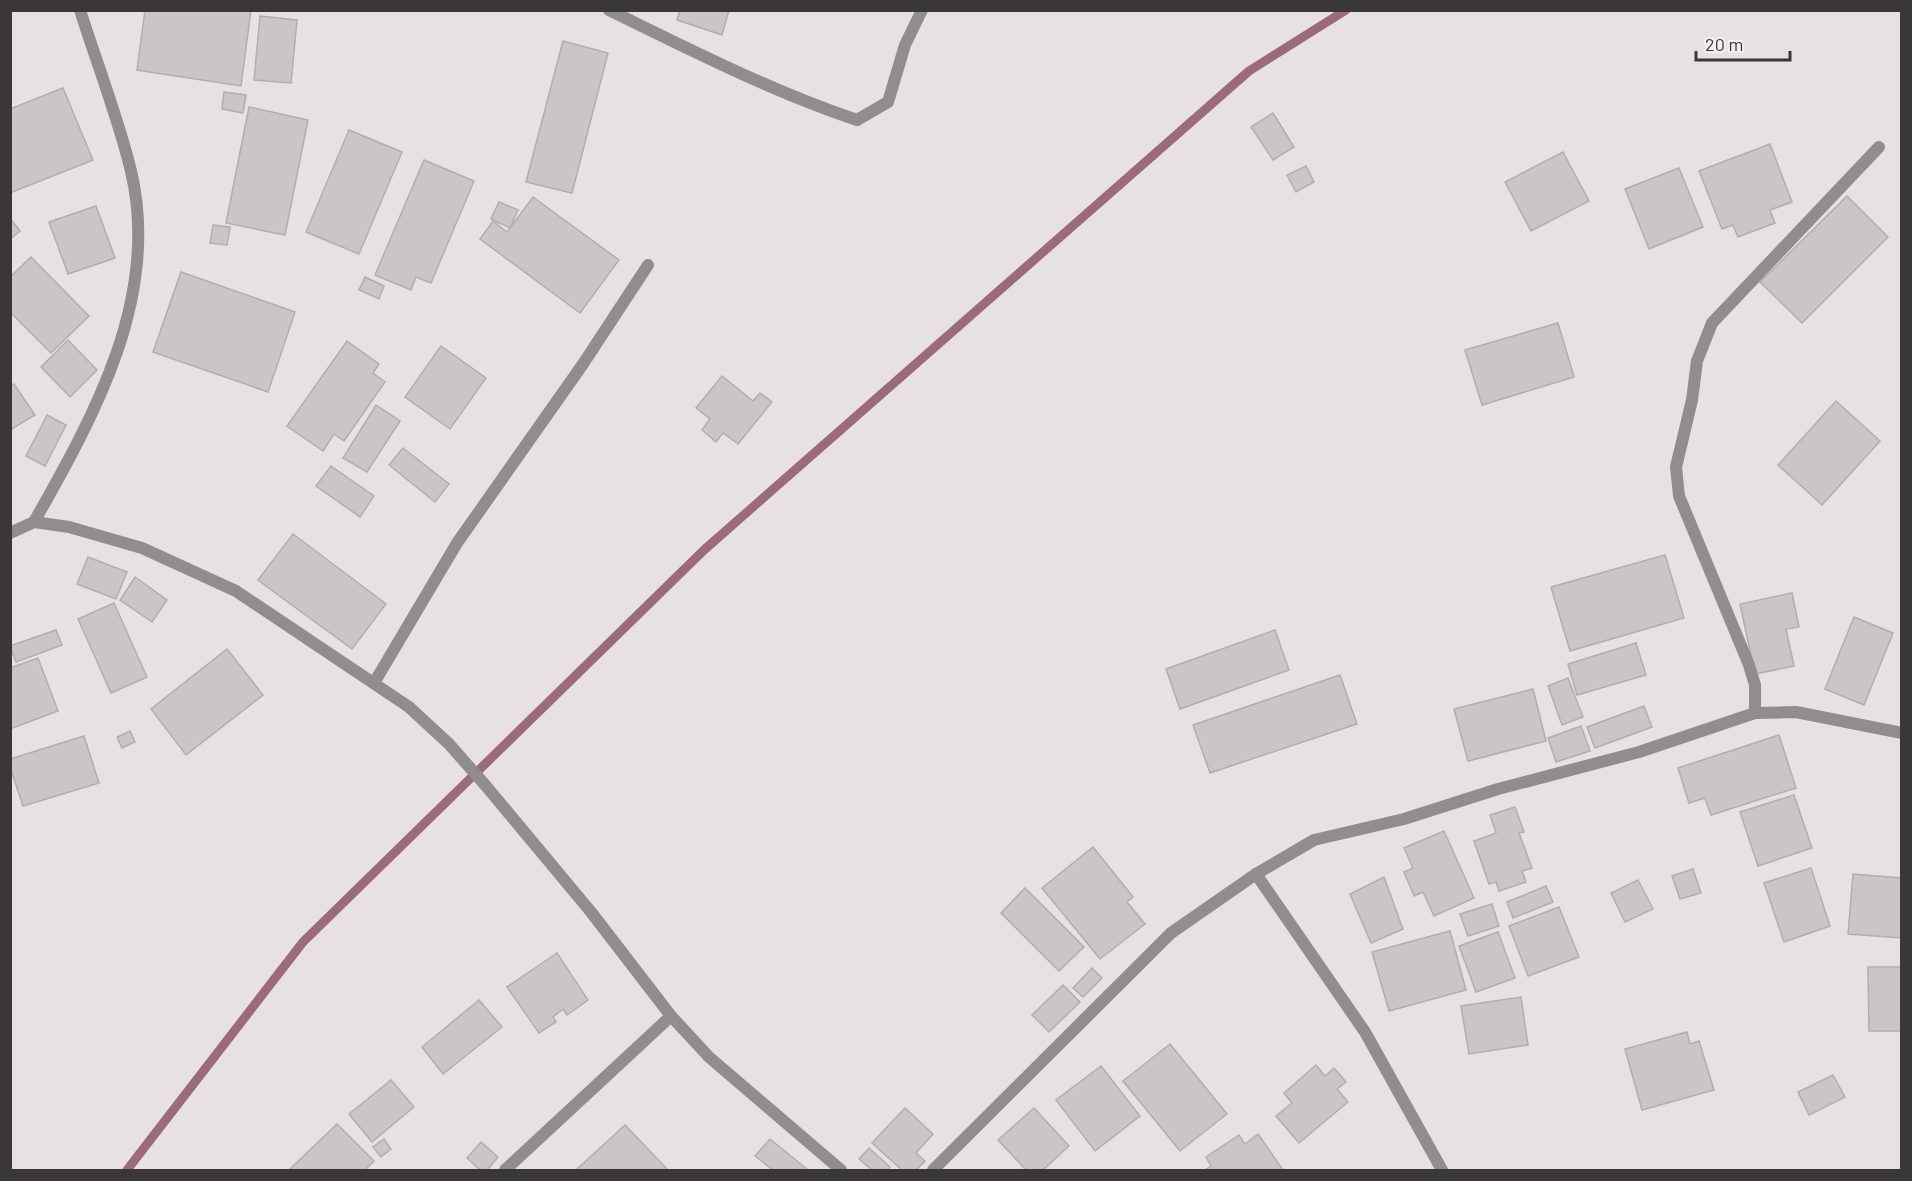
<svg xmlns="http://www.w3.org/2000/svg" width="1912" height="1181" font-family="Barlow,sans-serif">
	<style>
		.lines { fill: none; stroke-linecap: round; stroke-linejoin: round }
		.stream { stroke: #9b6b7d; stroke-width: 9 }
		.building { fill: #ccc5c7; stroke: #b3adaf; stroke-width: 1.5 }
		.minor { stroke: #908d8e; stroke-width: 12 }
	</style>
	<rect width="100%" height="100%" fill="#e7e1e3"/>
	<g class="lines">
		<path class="stream" d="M127,1170L303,942L704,550L1249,71L1346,10"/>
	</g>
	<g class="building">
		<path d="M145,10H251L241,86L137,70Z"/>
		<path d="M680,10H729L722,35L677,20Z"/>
		<path d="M260,16L297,20L291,83L254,80Z"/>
		<path d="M563,41L608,53L572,193L526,182Z"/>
		<path d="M63,88L93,160L10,193V109Z"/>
		<path d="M224,92L246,95L243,113L222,109Z"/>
		<path d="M249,107L308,120L285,235L226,223Z"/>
		<path d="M1273,113L1294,147L1273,160L1251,127Z"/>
		<path d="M349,130L402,152L359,254L306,232Z"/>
		<path d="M1770,144L1792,202L1770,210L1775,223L1738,237L1733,225L1722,229L1699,171Z"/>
		<path d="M1563,152L1589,201L1531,231L1505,182Z"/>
		<path d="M424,160L474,181L431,283L416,277L411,290L375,275Z"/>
		<path d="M1306,166L1314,182L1296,192L1287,175Z"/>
		<path d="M1679,168L1703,227L1649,249L1625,189Z"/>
		<path d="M1847,196L1888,237L1802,323L1760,282Z"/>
		<path d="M533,197L619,260L580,313L480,239L493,221L507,232Z"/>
		<path d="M499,202L518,210L510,228L491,219Z"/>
		<path d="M96,206L115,258L68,274L49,222Z"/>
		<path d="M10,218L20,231L10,239Z"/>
		<path d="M213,225L230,227L227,245L210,243Z"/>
		<path d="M31,257L89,316L51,353L10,312V277Z"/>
		<path d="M181,272L295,312L268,392L153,352Z"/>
		<path d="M365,277L384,286L379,299L359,290Z"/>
		<path d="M1558,323L1574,377L1482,405L1465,350Z"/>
		<path d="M68,340L97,370L70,397L41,367Z"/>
		<path d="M347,341L379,364L373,373L385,382L344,441L334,434L323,451L287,426Z"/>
		<path d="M441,346L486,378L450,429L405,397Z"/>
		<path d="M722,376L753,401L760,393L772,402L738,444L723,433L716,442L702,430L710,419L696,408Z"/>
		<path d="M14,384L35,415L10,430V387Z"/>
		<path d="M1836,401L1880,441L1822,505L1778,465Z"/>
		<path d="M376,405L400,421L367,472L343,458Z"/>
		<path d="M47,415L66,425L45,466L26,456Z"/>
		<path d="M403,448L449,484L435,502L389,465Z"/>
		<path d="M331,466L374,496L360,517L316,486Z"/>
		<path d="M293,534L386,604L352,649L258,580Z"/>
		<path d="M1665,555L1684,618L1570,651L1551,587Z"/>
		<path d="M88,557L127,572L116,599L77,584Z"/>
		<path d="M135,577L167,600L152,622L120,600Z"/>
		<path d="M1792,593L1799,627L1786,629L1794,666L1755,674L1740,604Z"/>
		<path d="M114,603L147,677L111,693L78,619Z"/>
		<path d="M1854,617L1893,633L1864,705L1825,689Z"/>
		<path d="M56,630L62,645L16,662L10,646Z"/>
		<path d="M1275,630L1289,670L1180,709L1166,669Z"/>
		<path d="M1636,643L1646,675L1577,695L1568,664Z"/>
		<path d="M227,649L263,695L186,755L151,709Z"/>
		<path d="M38,658L58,711L10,729V668Z"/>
		<path d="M1340,675L1357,724L1210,773L1193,725Z"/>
		<path d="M1568,678L1583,717L1562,725L1548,686Z"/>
		<path d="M1533,689L1546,741L1468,761L1454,709Z"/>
		<path d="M1644,706L1652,727L1595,748L1587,727Z"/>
		<path d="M1581,726L1590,751L1556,762L1548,738Z"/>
		<path d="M130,731L135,742L122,748L117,737Z"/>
		<path d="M1779,735L1796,788L1711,815L1705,798L1689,803L1678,768Z"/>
		<path d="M84,736L99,783L23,806L10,767V759Z"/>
		<path d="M1794,795L1812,848L1758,866L1740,812Z"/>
		<path d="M1515,807L1524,832L1519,833L1532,868L1522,871L1526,882L1499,891L1496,882L1489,884L1474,841L1496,833L1490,815Z"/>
		<path d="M1444,831L1474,898L1434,916L1423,892L1414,896L1404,872L1413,868L1404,848Z"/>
		<path d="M1093,847L1133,897L1127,902L1145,924L1100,959L1042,888Z"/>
		<path d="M1811,868L1830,926L1784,942L1764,883Z"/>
		<path d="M1693,869L1701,893L1680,899L1672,876Z"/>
		<path d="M1853,874L1902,878V938L1848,934Z"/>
		<path d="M1384,877L1403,929L1371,943L1350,894Z"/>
		<path d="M1638,880L1653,909L1625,922L1611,893Z"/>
		<path d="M1546,886L1553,902L1513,918L1507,902Z"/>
		<path d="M1025,888L1084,947L1059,971L1001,913Z"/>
		<path d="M1492,904L1499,926L1468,936L1460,914Z"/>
		<path d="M1559,907L1579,957L1528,976L1509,926Z"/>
		<path d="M1450,931L1466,990L1389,1011L1372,952Z"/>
		<path d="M1498,932L1515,978L1476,992L1459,946Z"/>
		<path d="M557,953L588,1000L567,1015L563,1009L553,1017L556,1022L539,1033L507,987Z"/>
		<path d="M1868,967H1902V1031H1869Z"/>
		<path d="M1092,968L1102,978L1083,997L1073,988Z"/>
		<path d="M1063,985L1080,1002L1049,1032L1032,1015Z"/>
		<path d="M1521,997L1528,1045L1469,1054L1461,1006Z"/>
		<path d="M479,1000L502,1027L443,1074L422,1047Z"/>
		<path d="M1687,1032L1690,1044L1699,1041L1714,1090L1642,1110L1625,1049Z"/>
		<path d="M1170,1044L1227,1114L1180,1151L1123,1081Z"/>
		<path d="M1316,1065L1325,1076L1334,1068L1346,1082L1337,1089L1348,1102L1299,1143L1276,1116L1292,1103L1284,1093Z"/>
		<path d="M1101,1066L1140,1116L1095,1151L1056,1100Z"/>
		<path d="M1833,1075L1845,1097L1809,1115L1798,1092Z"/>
		<path d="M391,1080L414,1107L372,1142L349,1114Z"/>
		<path d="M905,1108L933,1134L916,1153L925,1161L916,1170H902L872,1143Z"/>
		<path d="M1034,1108L1069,1146L1043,1170H1026L998,1140Z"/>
		<path d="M337,1124L374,1161L365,1170H289Z"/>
		<path d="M625,1125L668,1170H576Z"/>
		<path d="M1258,1134L1283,1170H1205L1211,1166L1206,1157L1239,1135L1245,1144Z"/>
		<path d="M384,1139L391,1149L381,1157L373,1147Z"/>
		<path d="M770,1139L808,1170H773L755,1156Z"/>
		<path d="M481,1142L498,1157L487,1170H480L467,1158Z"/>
		<path d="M869,1148L890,1167L887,1170H872L859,1159Z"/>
	</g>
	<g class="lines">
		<g class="minor">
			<path d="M609,10C691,50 771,91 857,120L888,102L905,45L922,10"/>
			<path d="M34,522C94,416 161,297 131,171C118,117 97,64 80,10"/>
			<path d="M10,533L34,522L69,527L142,548L236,591L409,707L449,744L486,786L591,912L671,1016L709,1057L841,1170"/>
			<path d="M374,683L457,543L583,364L648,265"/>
			<path d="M1755,713V685L1749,665L1679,496L1676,467L1692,400L1697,361L1712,323L1879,147"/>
			<path d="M1256,874L1365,1032L1442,1170"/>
			<path d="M505,1170L671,1016"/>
			<path d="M933,1170L1171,933L1256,874L1314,840L1404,819L1498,789L1639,752L1755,713L1796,712L1902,733"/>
		</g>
	</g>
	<rect width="1912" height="1181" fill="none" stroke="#3a3738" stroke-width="24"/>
	<path d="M1696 51v9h94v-9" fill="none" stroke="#3a3738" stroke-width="3"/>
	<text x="1705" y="51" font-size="18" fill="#3a3738" stroke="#f4eef0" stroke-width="4.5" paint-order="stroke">20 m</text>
</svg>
